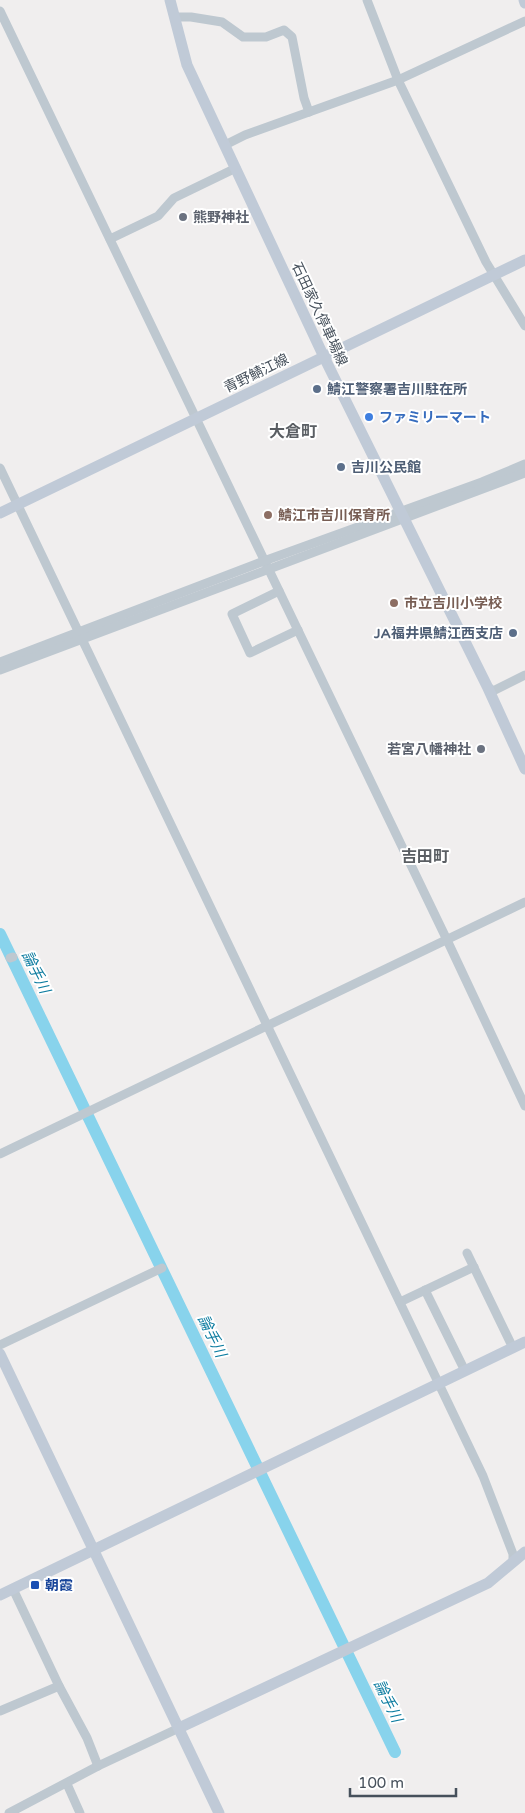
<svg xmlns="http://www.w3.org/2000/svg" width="525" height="1813" font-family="'Varela Round','Noto Sans JP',sans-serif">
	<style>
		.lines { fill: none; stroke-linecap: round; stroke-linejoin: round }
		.river { stroke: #88d3ec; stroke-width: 12 }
		.street { stroke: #bec8d0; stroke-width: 9 }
		.secondary { stroke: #c0cad7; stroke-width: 11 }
		.worship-dot { fill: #6b7280; stroke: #fff; stroke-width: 2 }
		.service-dot { fill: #5c6f8a; stroke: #fff; stroke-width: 2 }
		.shop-dot { fill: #3f7fe0; stroke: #fff; stroke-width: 2 }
		.education-dot { fill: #8d6e63; stroke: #fff; stroke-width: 2 }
		.transit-dot { fill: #1a4fb4; stroke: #fff; stroke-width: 2 }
		.labels { text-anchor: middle; stroke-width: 4; stroke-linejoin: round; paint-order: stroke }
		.worship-label { font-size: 14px; font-weight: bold; fill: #5b616d; stroke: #fff; text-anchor: start }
		.street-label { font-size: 14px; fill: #46505b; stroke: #fff }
		.service-label { font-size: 14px; font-weight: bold; fill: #4e5e75; stroke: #fff; text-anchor: start }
		.shop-label { font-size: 14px; font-weight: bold; fill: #366cbe; stroke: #fff; text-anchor: start }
		.education-label { font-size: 14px; font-weight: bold; fill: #785e54; stroke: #fff; text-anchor: start }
		.transit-label { font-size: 14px; font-weight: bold; fill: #164399; stroke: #fff; text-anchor: start }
		.water-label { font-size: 15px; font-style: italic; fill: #0c7ca0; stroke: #fff }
		.quarter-label { font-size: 16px; font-weight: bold; fill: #5a5e63; stroke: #fff }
	</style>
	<rect width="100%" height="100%" fill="#f0eeee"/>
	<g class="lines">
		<path class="river" d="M0,934L395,1752"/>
		<g class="street">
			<path d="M367,0L398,80L486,262L525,326"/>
			<path d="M0,11L447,940L525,1106"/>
			<path d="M175,17H191L222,22L243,37H266L284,30L292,37L304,98L309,112"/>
			<path d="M225,145L245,135L398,80L525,21"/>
			<path d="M110,239L158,216L174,198L236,168"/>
			<path d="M0,468L483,1476L513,1554V1562"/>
			<path d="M279,591L232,614L250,653L298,630"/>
			<path d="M0,662L264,561L482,482L525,464"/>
			<path d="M0,670L525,473"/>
			<path d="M487,686L493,691L525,675"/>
			<path d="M10,958L13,957"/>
			<path d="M0,1154L525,902"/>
			<path d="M467,1253L513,1348"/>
			<path d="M425,1290L465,1371"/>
			<path d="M400,1302L474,1267"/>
			<path d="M0,1345L162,1268"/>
			<path d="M13,1589L59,1686L87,1738L98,1766"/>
			<path d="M0,1711L59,1686"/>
			<path d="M67,1784L80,1813"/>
			<path d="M9,1813L98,1766L179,1728"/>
		</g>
		<g class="secondary">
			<path d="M170,0L187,65L324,357L487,686L525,769"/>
			<path d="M524,0L525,3"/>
			<path d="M0,513L525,260"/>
			<path d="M0,1354L219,1813"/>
			<path d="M0,1595L525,1342"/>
			<path d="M179,1728L488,1583L525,1552"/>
		</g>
	</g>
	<g class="worship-dot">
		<circle cx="183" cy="217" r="5"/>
		<circle cx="481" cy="749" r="5"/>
	</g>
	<g class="service-dot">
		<circle cx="317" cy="389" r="5"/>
		<circle cx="341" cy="467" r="5"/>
		<circle cx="513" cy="633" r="5"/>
	</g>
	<circle class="shop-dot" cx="369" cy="417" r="5"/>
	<g class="education-dot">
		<circle cx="268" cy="515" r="5"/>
		<circle cx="394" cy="603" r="5"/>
	</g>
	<rect class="transit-dot" x="30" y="1580" width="10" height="10" rx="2.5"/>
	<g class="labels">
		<g class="worship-label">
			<text x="193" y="222">熊野神社</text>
			<text x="471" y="754" text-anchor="end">若宮八幡神社</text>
		</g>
		<g class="street-label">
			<text transform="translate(320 314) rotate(65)" y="5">石田家久停車場線</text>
			<text transform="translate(256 373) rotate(-26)" y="5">青野鯖江線</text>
		</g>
		<g class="service-label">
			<text x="327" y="394">鯖江警察署吉川駐在所</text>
			<text x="351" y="472">吉川公民館</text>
			<text x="503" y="638" text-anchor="end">JA福井県鯖江西支店</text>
		</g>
		<g class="shop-label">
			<text x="379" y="422">ファミリーマート</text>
		</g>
		<g class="education-label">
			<text x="278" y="520">鯖江市吉川保育所</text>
			<text x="404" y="608">市立吉川小学校</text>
		</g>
		<g class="transit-label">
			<text x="45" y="1590">朝霞</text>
		</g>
		<g class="water-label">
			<text transform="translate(36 972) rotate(64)" y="5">論手川</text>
			<text transform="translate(212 1336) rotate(64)" y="5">論手川</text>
			<text transform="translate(388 1701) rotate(64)" y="5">論手川</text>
		</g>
		<g class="quarter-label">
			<text x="293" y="437">大倉町</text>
			<text x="425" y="862">吉田町</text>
		</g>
	</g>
	<path d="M350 1788v8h106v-8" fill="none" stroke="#46505b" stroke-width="2.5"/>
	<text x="358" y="1788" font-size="15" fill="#46505b" stroke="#ffffff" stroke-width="4" paint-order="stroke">100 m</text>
</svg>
